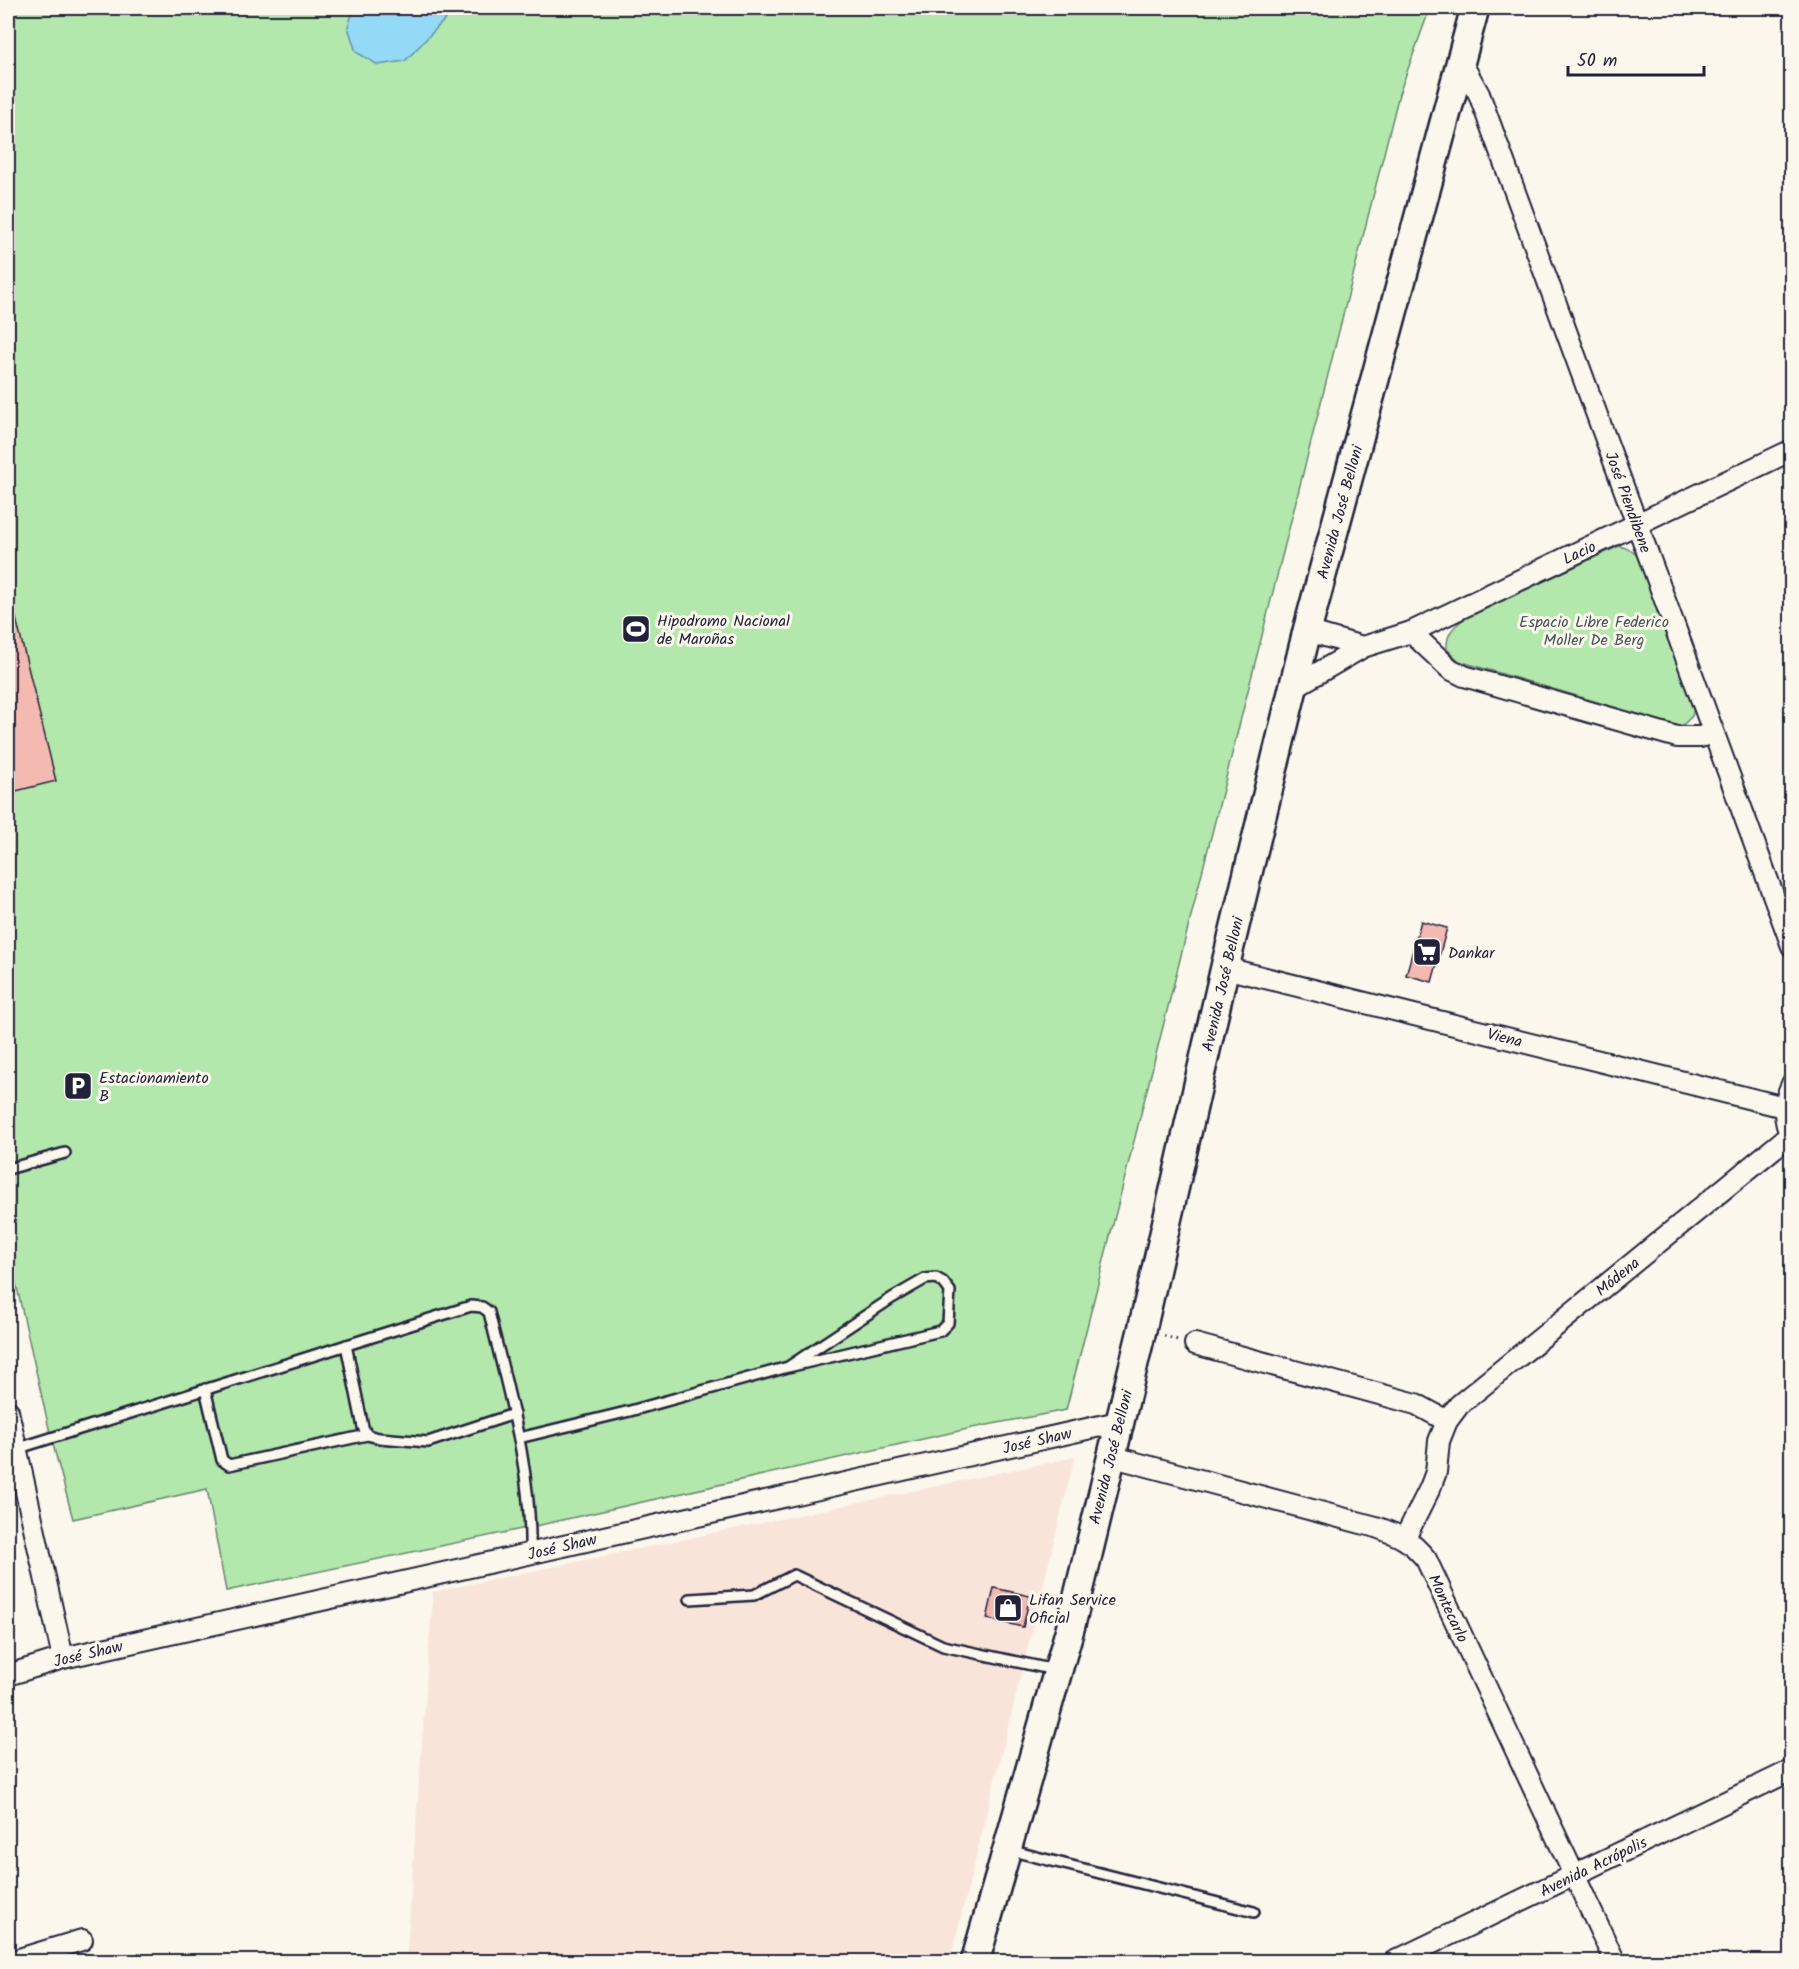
<svg xmlns="http://www.w3.org/2000/svg" width="1799" height="1969" font-family="Kalam,sans-serif">
	<style>
		.built { fill: #f9e4da }
		.green { fill: #b2e8ab; stroke: #6a8573; stroke-width: 1.5 }
		.water { fill: #94d9f6; stroke: #6690ab; stroke-width: 1.5 }
		.building { fill: #f4b9b0; stroke: #22223b; stroke-width: 1.5 }
		.lines { fill: none; stroke-linecap: round; stroke-linejoin: round }
		.lane-casing { stroke: #22223b; stroke-width: 14 }
		.street-casing { stroke: #22223b; stroke-width: 24 }
		.secondary-casing { stroke: #22223b; stroke-width: 32 }
		.path { stroke: #22223b; stroke-width: 3; stroke-dasharray: 1.5 4.5; stroke-linecap: butt }
		.lane { stroke: #fbf7ec; stroke-width: 9 }
		.street { stroke: #fbf7ec; stroke-width: 20 }
		.secondary { stroke: #fbf7ec; stroke-width: 27 }
		.labels { text-anchor: middle; stroke-width: 6; stroke-linejoin: round; paint-order: stroke }
		.street-label { font-size: 16px; fill: #22223b; stroke: #fbf7ec }
		.poi-label { font-size: 16px; fill: #22223b; stroke: #fbf7ec; text-anchor: start }
		.park-label { font-size: 16px; fill: #465457; stroke: #fbf7ec }
	</style>
	<rect width="100%" height="100%" fill="#fbf7ec"/>
	<filter id="ink" filterUnits="userSpaceOnUse"><feTurbulence type="fractalNoise" baseFrequency=".0167" numOctaves="2"/><feDisplacementMap in="SourceGraphic" scale="12" xChannelSelector="R" yChannelSelector="G"/><feConvolveMatrix kernelMatrix="1 2 1 2 8 2 1 2 1" color-interpolation-filters="sRGB"/></filter>
	<g filter="url(#ink)">
		<path class="built" d="M1075,1457L950,1961L406,1962L433,1592Z"/>
		<g class="green">
			<path d="M8,8H1430L1399,94L1066,1410L972,1428L531,1527L226,1591L207,1489L73,1519L51,1437L8,1248Z"/>
			<path d="M1619,546C1629,548 1635,552 1641,561L1694,709L1692,716L1683,725H1675L1459,661L1447,649C1446,634 1453,627 1464,619Z"/>
		</g>
		<path class="water" d="M354,8H456L405,61L378,65L356,52L348,27Z"/>
		<g class="building">
			<path d="M8,606H13L56,781L8,793Z"/>
			<path d="M1421,921L1447,928L1432,982L1406,975Z"/>
			<path d="M994,1588L1030,1596L1023,1627L987,1619Z"/>
		</g>
		<g class="lines">
			<g class="lane-casing">
				<g id="lane">
					<path d="M8,1169L65,1153"/>
					<path d="M346,1345L363,1427L367,1435L379,1438L428,1442L514,1414"/>
					<path d="M205,1389L222,1460L229,1465L367,1435"/>
					<path d="M519,1438L630,1411L788,1367L940,1331L948,1323L950,1291L943,1282L936,1278L925,1279L892,1298L788,1367"/>
					<path d="M16,1449L471,1306L482,1307L489,1312C508,1392 532,1470 530,1553"/>
					<path d="M690,1599L754,1595L794,1575L943,1646L1055,1670"/>
					<path d="M1009,1850L1254,1912"/>
				</g>
			</g>
			<g class="street-casing">
				<g id="street">
					<path d="M1460,60L1479,94L1792,946"/>
					<path d="M1307,631L1363,647"/>
					<path d="M1411,632L1450,669L1464,676L1677,737H1700L1712,733"/>
					<path d="M1294,687L1363,647L1411,632L1792,450"/>
					<path d="M1225,968L1784,1107"/>
					<path d="M1792,1084C1783,1102 1782,1119 1792,1138"/>
					<path d="M1195,1344L1416,1404L1447,1421"/>
					<path d="M8,1411L63,1658"/>
					<path d="M1110,1456L1376,1527C1401,1536 1409,1539 1426,1559L1615,1962"/>
					<path d="M1405,1538L1430,1488L1436,1472L1439,1441L1447,1421L1459,1405L1790,1135"/>
					<path d="M8,1675L63,1658L1118,1422"/>
					<path d="M9,1962L82,1940"/>
					<path d="M1393,1962L1792,1770"/>
				</g>
			</g>
			<g class="secondary-casing">
				<path id="secondary" d="M975,1962L1071,1625L1142,1330L1225,967L1307,631L1475,8"/>
			</g>
			<g class="path">
				<path d="M8,942L12,944"/>
				<path d="M1164,1336L1178,1340"/>
			</g>
			<use href="#lane" class="lane"/>
			<use href="#street" class="street"/>
			<use href="#secondary" class="secondary"/>
		</g>
	</g>
	<defs>
		<g id="stadium-square" transform="scale(1.5)"><rect x="-9" y="-9" width="18" height="18" rx="4" fill="#22223b" stroke="#fbf7ec"/><path d="M0-5a6.5 5 0 1 0 0 10a6.5 5 0 1 0 0-10ZM-3.5-1.8h7v3.6h-7Z" fill="#fff"/></g>
		<g id="supermarket-square" transform="scale(1.5)"><rect x="-9" y="-9" width="18" height="18" rx="4" fill="#22223b" stroke="#fbf7ec"/><path d="M-6-5.5h2.5l.6 2H6L4.5 2H-2.5L-4.4-4H-6ZM-1.5 3.2a1.3 1.3 0 1 0 .1 0ZM3 3.2a1.3 1.3 0 1 0 .1 0Z" fill="#fff"/></g>
		<g id="parking-square" transform="scale(1.5)"><rect x="-9" y="-9" width="18" height="18" rx="4" fill="#22223b" stroke="#fbf7ec"/><path d="M-3.5-5.5H1a3.5 3.5 0 0 1 0 7H-1V5.5H-3.5ZM-1-3.4V-.6H.8a1.4 1.4 0 0 0 0-2.8Z" fill="#fff"/></g>
		<g id="shop-square" transform="scale(1.5)"><rect x="-9" y="-9" width="18" height="18" rx="4" fill="#22223b" stroke="#fbf7ec"/><path d="M-5-2.5h2.3a2.7 3.5 0 0 1 5.4 0H5L5.5 6h-11ZM-1.5-2.5h3a1.5 2.3 0 0 0-3 0Z" fill="#fff"/></g>
	</defs>
	<g fill-rule="evenodd">
		<use href="#stadium-square" x="636" y="629"/>
		<use href="#supermarket-square" x="1427" y="952"/>
		<use href="#parking-square" x="78" y="1086"/>
		<use href="#shop-square" x="1008" y="1608"/>
	</g>
	<g class="labels">
		<g class="street-label">
			<text transform="translate(1629 502) rotate(70)" y="6">José Piendibene</text>
			<text transform="translate(1339 512) rotate(-75)" y="6">Avenida José Belloni</text>
			<text transform="translate(1579 552) rotate(-25)" y="6">Lacio</text>
			<text transform="translate(1222 984) rotate(-77)" y="6">Avenida José Belloni</text>
			<text transform="translate(1505 1037) rotate(14)" y="6">Viena</text>
			<text transform="translate(1617 1276) rotate(-39)" y="6">Módena</text>
			<text transform="translate(1037 1440) rotate(-13)" y="6">José Shaw</text>
			<text transform="translate(1110 1457) rotate(-76)" y="6">Avenida José Belloni</text>
			<text transform="translate(562 1546) rotate(-13)" y="6">José Shaw</text>
			<text transform="translate(1449 1608) rotate(65)" y="6">Montecarlo</text>
			<text transform="translate(88 1653) rotate(-13)" y="6">José Shaw</text>
			<text transform="translate(1593 1866) rotate(-26)" y="6">Avenida Acrópolis</text>
		</g>
		<g class="poi-label">
			<text x="657" y="626">Hipodromo Nacional<tspan x="657" dy="18">de Maroñas</tspan></text>
			<text x="1448" y="958">Dankar</text>
			<text x="99" y="1083">Estacionamiento<tspan x="99" dy="18">B</tspan></text>
			<text x="1029" y="1605">Lifan Service<tspan x="1029" dy="18">Oficial</tspan></text>
		</g>
		<g class="park-label">
			<text x="1594" y="627">Espacio Libre Federico<tspan x="1594" dy="18">Moller De Berg</tspan></text>
		</g>
	</g>
	<rect width="1799" height="1969" fill="none" stroke="#fbf7ec" stroke-width="30"/>
	<rect x="15" y="15" width="1769" height="1939" fill="none" stroke="#22223b" stroke-width="2" filter="url(#ink)"/>
	<path d="M1568 66v9h136v-9" fill="none" stroke="#22223b" stroke-width="3"/>
	<text x="1577" y="66" font-size="18" fill="#22223b" stroke="#fbf7ec" stroke-width="4.5" paint-order="stroke">50 m</text>
</svg>
